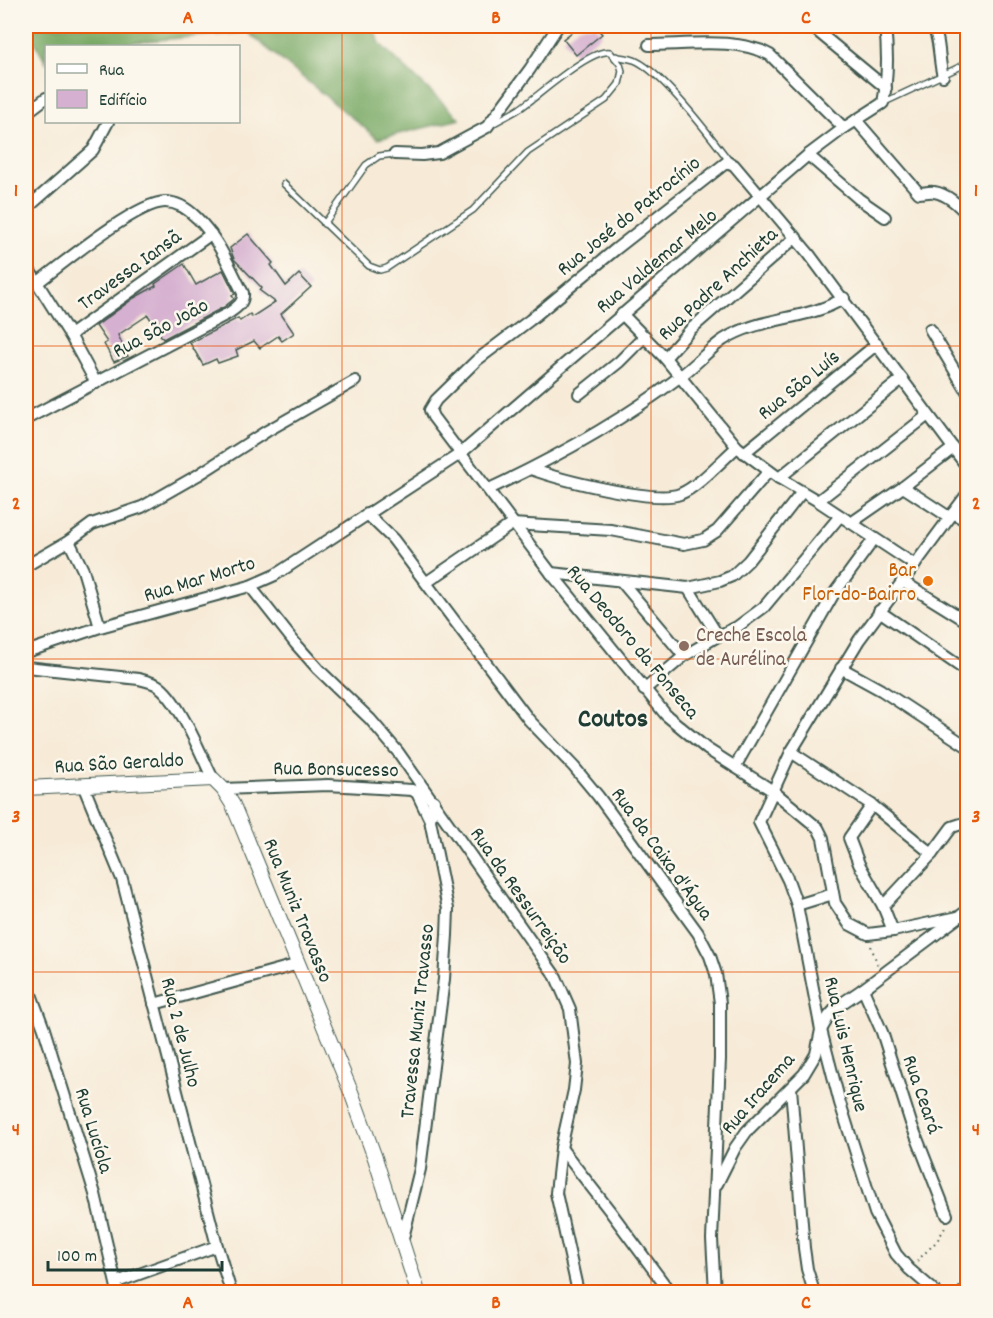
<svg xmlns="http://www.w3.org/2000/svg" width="993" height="1318" font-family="Dekko,sans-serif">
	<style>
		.forest { fill: #77a863; stroke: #4b724c; stroke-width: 1.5 }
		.building { fill: #d6b0d0 }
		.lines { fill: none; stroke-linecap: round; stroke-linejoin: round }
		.service-casing { stroke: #3f574d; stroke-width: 8 }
		.minor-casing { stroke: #3f574d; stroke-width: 14 }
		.tertiary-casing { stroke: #3f574d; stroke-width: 16 }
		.path { stroke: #3f574d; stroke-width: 2; stroke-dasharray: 1.5 4.5; stroke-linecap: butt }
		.service { stroke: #fff; stroke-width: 5 }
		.minor { stroke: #fff; stroke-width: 10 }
		.tertiary { stroke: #fff; stroke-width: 14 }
		.grid { fill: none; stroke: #e8590c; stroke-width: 1.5; stroke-opacity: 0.55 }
		.food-dot { fill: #e8710a; stroke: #fbf7ec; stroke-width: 2 }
		.education-dot { fill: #8d6e63; stroke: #fbf7ec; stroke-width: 2 }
		.labels { text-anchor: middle; stroke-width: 5; stroke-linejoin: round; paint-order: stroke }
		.street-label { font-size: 21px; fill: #1f3d34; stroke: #fbf7ec }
		.food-label { font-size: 21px; fill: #c56008; stroke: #fbf7ec; text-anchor: end }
		.education-label { font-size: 21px; fill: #785e54; stroke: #fbf7ec; text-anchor: start }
		.district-label { font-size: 27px; font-weight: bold; fill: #1f3d34; stroke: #fbf7ec }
		.neatline { fill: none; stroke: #e8590c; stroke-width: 2 }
		.grid-label { font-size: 20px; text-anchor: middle; font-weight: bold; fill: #e8590c }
	</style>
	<rect width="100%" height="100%" fill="#fbf7ec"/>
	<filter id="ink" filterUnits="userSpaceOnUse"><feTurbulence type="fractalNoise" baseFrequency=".0167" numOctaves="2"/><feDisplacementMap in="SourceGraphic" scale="12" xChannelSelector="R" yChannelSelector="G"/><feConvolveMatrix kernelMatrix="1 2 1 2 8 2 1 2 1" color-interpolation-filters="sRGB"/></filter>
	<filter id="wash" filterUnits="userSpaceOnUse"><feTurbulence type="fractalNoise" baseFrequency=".008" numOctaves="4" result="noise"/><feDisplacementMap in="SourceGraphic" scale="24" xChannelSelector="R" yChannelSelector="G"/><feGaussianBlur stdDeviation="1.35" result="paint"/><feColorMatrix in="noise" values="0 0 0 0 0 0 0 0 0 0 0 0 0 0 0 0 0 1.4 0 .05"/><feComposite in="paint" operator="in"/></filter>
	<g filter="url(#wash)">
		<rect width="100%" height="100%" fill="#f7ebd8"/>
		<path class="forest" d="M26,26H372L381,45L460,119L378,139L247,32L114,44L110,46H46V62Z"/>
		<g id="blocks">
			<g class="building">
				<path d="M580,26H595L602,34L576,55L563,39Z"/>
				<path d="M248,234L273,263L271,265L286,286L299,274L311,287L281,314L294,333L282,341L278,336L260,348L254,341L236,350L238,356L218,363L216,359L203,365L190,343L238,318L240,321L250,314L252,317L275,302L259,290L262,288L234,259L230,248Z"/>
				<path d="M184,264L196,285L223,270L235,294L232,295L234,299L224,307L163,339L148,315L118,335L128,356L114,362L104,344L107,342L96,326L134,298L156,286L155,284Z"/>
			</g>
		</g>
	</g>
	<g filter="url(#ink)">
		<use href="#blocks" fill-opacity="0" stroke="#3f574d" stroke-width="1.5"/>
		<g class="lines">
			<g class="service-casing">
				<g id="service">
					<path d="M616,56C622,58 629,58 634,60C660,70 712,138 730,162"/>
					<path d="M885,102L968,63"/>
					<path d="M284,184L369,266L380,270L387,268L473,210L528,152L606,100L619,84L622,71L620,64L610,52C589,49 539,96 519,109C511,114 503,118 494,123"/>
					<path d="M324,224L366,165L379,156L395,154"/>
				</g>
			</g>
			<g class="minor-casing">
				<g id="minor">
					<path d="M811,26L886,88"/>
					<path d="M932,26C941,39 938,60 943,76"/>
					<path d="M649,45C685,45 739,37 770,55L844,128"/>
					<path d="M26,113L46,98"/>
					<path d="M856,120L919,193C924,193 929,191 934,192C948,194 959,206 968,215"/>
					<path d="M395,154L422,155L439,153L487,127L530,69L558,26"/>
					<path d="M808,155L859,199L885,217"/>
					<path d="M26,209L93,150L108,122"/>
					<path d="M26,265L70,335L96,383"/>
					<path d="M622,314L665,358L737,447L779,478L818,501L915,565"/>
					<path d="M930,329L968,393"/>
					<path d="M70,335L211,234"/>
					<path d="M665,358L691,329L796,237"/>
					<path d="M579,394L619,362L645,336"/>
					<path d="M26,419L229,313C237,307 244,303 243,293C230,268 218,238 197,218C189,210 177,202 165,202C137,202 62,264 37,283"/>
					<path d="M744,453L877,344"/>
					<path d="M531,469C558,479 654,504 680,494C699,486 721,461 737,447"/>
					<path d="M779,478L902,379"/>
					<path d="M903,487L949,517"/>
					<path d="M489,489C555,458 620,422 678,378C694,367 707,351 723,340C760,316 808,321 844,298"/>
					<path d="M818,501L928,415"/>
					<path d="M953,513L968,522"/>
					<path d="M367,514L393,539L529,720L574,767L598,796L698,933L710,956L716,974L720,1003V1059L712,1239L715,1292"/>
					<path d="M851,523L903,487L952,449"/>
					<path d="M69,541L83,570L100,627"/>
					<path d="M26,566L69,541L92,524L142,507L198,475L267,431L355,381"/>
					<path d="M551,573L688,588L720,581L732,576L748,561L802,492"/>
					<path d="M621,581L684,656"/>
					<path d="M902,581L968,622"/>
					<path d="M427,582L512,524L611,530L684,544L703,540L717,531L769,471"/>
					<path d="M250,586L295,643L318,669L370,719L398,752L556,977L570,1009L577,1064L574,1090L561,1148L556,1193L578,1292"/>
					<path d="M688,588L718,636"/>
					<path d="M879,611L968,672"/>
					<path d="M26,652L100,627L250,586L275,575L460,454L808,155L844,128L883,103C888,77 888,52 885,26"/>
					<path d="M26,667L139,679C145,681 152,682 157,685C179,699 201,755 213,779"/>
					<path d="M841,668L881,690L968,747"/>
					<path d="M644,690L684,656L718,636L737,627L764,607L840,516"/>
					<path d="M791,752L872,805L932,854"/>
					<path d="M735,767L833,595L874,539"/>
					<path d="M83,785L122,879L217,1246L231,1292"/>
					<path d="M223,789L328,785L412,790L417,793L430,820"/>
					<path d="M872,805L849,838L859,864L883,906L893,931"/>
					<path d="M797,905L833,894"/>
					<path d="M883,906L932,854L952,827L961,824L968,826"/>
					<path d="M958,917L893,931L868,934L849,924L835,903L823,838L818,828L773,791L707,749L666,715L551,573L433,417L430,410L436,400L477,360L530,320L616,249L727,162L734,165L809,254L968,468"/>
					<path d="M26,981L44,1029L95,1194L118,1292"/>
					<path d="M863,989L882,1032L911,1123L947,1215"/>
					<path d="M154,1004L299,964"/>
					<path d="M791,1088L804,1248L807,1269L814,1292"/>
					<path d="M561,1148L610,1211L670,1292"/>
					<path d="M717,1184L735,1148L747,1131L804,1074L816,1054L821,1030L829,1016L838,1006L863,989L968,910"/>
					<path d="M402,1242L420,1169L444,979L447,935L448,909L430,820L434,801"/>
					<path d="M117,1282L217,1246"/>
					<path d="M936,1292L909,1269L896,1254L875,1213L840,1103L821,1030L797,905L788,880L759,822L791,752L859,640L968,493"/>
					<path d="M963,1292L968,1286"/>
				</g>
			</g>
			<g class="tertiary-casing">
				<path id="tertiary" d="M26,788L213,779L223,789L233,805L351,1092L375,1158L418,1292"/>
			</g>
			<g class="path">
				<path d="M871,946L878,966"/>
				<path d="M917,1261L937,1241L946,1226"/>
			</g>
			<use href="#service" class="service"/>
			<use href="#minor" class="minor"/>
			<use href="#tertiary" class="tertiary"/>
		</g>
	</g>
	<path class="grid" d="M342,26V1292M651,26V1292M26,346H968M26,659H968M26,972H968"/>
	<circle class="food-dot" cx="928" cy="581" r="6"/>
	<circle class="education-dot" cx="684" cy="646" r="6"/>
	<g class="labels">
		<g class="street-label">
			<text transform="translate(628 215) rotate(-39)" y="7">Rua José do Patrocínio</text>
			<text transform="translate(656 260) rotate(-40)" y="7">Rua Valdemar Melo</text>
			<text transform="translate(129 269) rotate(-36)" y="7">Travessa Iansã</text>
			<text transform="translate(717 283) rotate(-43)" y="7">Rua Padre Anchieta</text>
			<text transform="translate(160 327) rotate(-28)" y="7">Rua São João</text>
			<text transform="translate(798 384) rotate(-39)" y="7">Rua São Luís</text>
			<text transform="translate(199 578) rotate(-17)" y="7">Rua Mar Morto</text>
			<text transform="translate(634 641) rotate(50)" y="7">Rua Deodoro da Fonseca</text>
			<text transform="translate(119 762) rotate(-3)" y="7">Rua São Geraldo</text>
			<text transform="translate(336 768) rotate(1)" y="7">Rua Bonsucesso</text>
			<text transform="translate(663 853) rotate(54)" y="7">Rua da Caixa d'Água</text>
			<text transform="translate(522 895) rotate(55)" y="7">Rua da Ressurreição</text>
			<text transform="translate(299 910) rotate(68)" y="7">Rua Muniz Travasso</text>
			<text transform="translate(416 1021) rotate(-84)" y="7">Travessa Muniz Travasso</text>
			<text transform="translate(182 1032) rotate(76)" y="7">Rua 2 de Julho</text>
			<text transform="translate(847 1044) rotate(77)" y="7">Rua Luis Henrique</text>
			<text transform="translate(757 1093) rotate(-49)" y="7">Rua Iracema</text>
			<text transform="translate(923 1094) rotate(71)" y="7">Rua Ceará</text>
			<text transform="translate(95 1130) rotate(73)" y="7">Rua Lucíola</text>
		</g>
		<g class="food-label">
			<text x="916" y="576">Bar<tspan x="916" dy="24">Flor-do-Bairro</tspan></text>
		</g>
		<g class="education-label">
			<text x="696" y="641">Creche Escola<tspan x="696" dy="24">de Aurélina</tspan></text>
		</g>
		<g class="district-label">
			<text x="613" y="726">Coutos</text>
		</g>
	</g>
	<rect width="993" height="1318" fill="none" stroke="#fbf7ec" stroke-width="66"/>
	<rect x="45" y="45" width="195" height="78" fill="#fbf7ec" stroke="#a3ada2" stroke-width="1.5"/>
	<rect x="57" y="64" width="30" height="9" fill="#ffffff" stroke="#a3ada2" stroke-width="1.5"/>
	<text x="99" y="75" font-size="18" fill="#1f3d34">Rua</text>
	<rect x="57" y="90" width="30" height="18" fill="#d6b0d0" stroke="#a3ada2" stroke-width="1.5"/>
	<text x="99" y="105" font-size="18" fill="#1f3d34">Edifício</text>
	<path d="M48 1261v9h174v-9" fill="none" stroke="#1f3d34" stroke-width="3"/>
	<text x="57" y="1261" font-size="18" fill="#1f3d34" stroke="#fbf7ec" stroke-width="4.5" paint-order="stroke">100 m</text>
	<rect x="33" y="33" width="927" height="1252" class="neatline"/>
	<g class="grid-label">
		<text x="188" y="23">A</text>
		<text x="496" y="23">B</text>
		<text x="806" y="23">C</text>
		<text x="16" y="196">1</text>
		<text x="976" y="196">1</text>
		<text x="16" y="509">2</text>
		<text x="976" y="509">2</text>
		<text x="16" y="822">3</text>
		<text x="976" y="822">3</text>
		<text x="16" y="1135">4</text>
		<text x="976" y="1135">4</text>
		<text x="188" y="1308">A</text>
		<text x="496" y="1308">B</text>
		<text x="806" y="1308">C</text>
	</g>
</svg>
